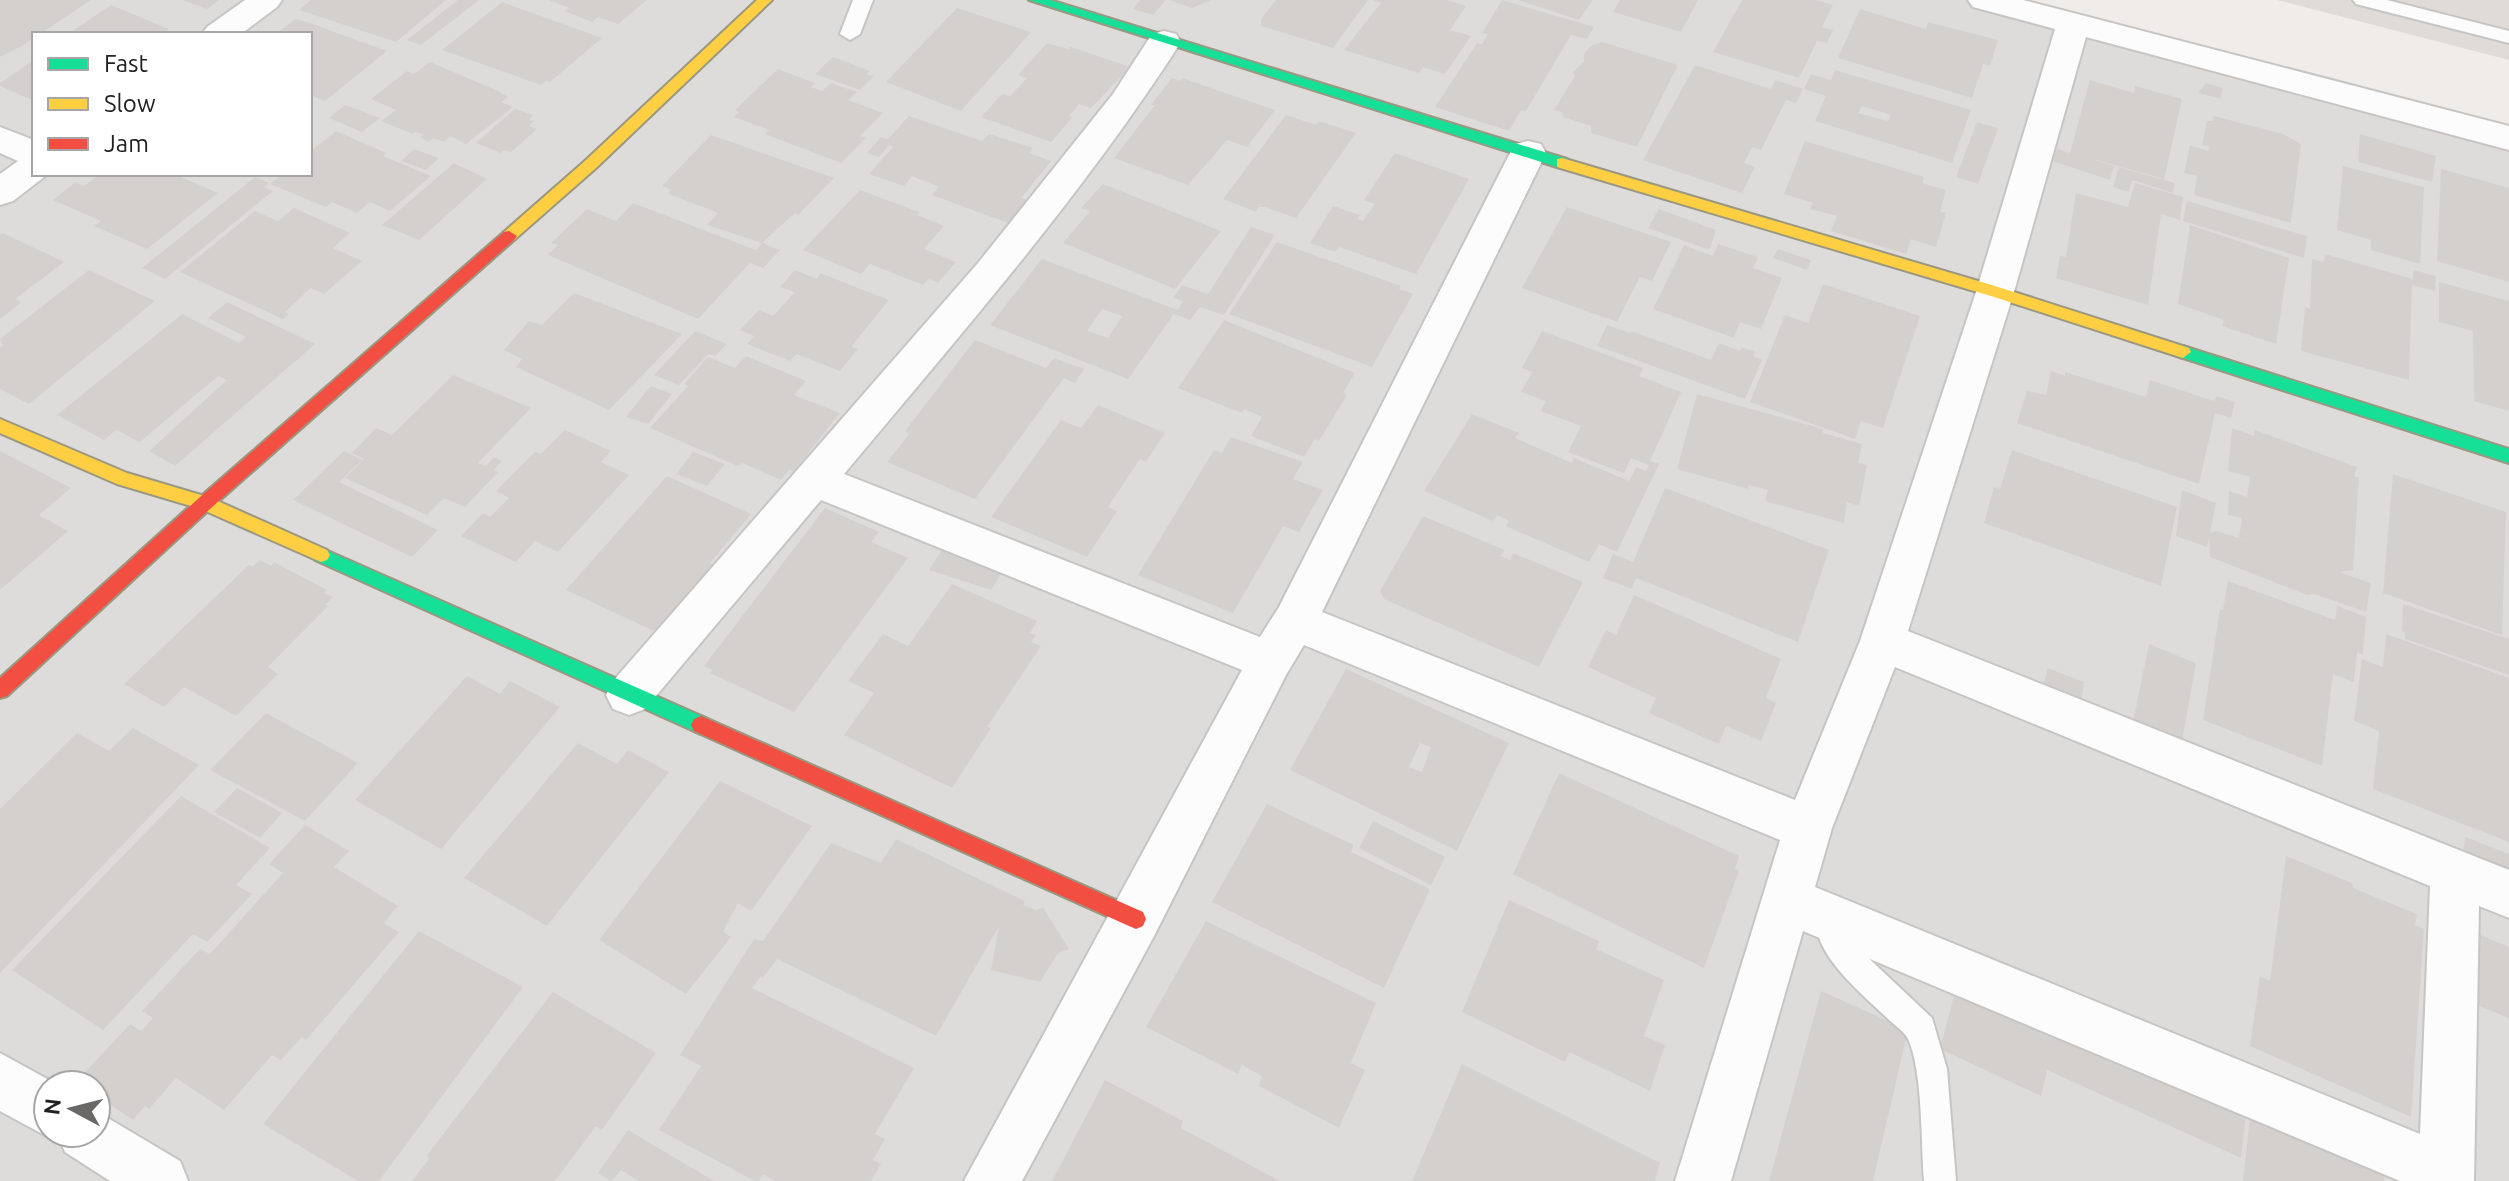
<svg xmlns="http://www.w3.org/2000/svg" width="2509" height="1181" font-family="Ubuntu,sans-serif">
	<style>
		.residential { fill: #dedcdb; fill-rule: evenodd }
		.airport { fill: #dfdcd8 }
		.building { fill: #d4d0ce; fill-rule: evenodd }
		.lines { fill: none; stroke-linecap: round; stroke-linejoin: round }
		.lane-casing { stroke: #c6c5c4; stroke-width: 4 }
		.street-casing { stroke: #c6c5c4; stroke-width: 4 }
		.fast-casing { stroke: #9a9880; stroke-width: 4 }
		.slow-casing { stroke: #9a9880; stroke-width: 4 }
		.jam-casing { stroke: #9a9880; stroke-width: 4 }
		.lane { fill: #fdfcfc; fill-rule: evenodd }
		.street { fill: #fdfcfc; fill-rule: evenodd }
		.fast { fill: #16e098; fill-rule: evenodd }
		.slow { fill: #ffcf43; fill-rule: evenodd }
		.jam { fill: #f24e42; fill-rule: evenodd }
	</style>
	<rect width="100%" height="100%" fill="#efece9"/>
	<path class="residential" d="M0,0H1967L2509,150V1181H0ZM34,34H310V174H34ZM48,1085H96V1133H48Z"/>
	<path class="airport" d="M2277,0H2509V60Z"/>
	<g class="building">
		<path d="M0,0H91L40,34H34V38L20,47L0,57Z"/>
		<path d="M182,0H219L207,9Z"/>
		<path d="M311,0H446L396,42L299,10Z"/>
		<path d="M458,0H479L421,45L407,40Z"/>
		<path d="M549,0H647L618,24L598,17L592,22L564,11L569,8Z"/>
		<path d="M1140,0H1166L1153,15L1133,9Z"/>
		<path d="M1169,0H1211L1192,8Z"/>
		<path d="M1276,0H1368L1333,48L1261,26V19Z"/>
		<path d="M1373,0H1447L1466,6L1450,30L1471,36L1445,74L1423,67L1419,73L1344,50L1381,3Z"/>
		<path d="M1502,0L1594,27L1587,39L1571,35L1526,111L1521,110L1509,131L1435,107L1477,43L1482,44L1488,34L1482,33Z"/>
		<path d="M1518,0H1593L1579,20Z"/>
		<path d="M1620,0H1698L1681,32L1613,12Z"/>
		<path d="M1742,0H1816L1833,5L1822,27L1833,30L1827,43L1817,41L1799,78L1713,52Z"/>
		<path d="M502,2L602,38L550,82L546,81L541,85L442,50Z"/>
		<path d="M111,5L169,29L162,34H68Z"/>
		<path d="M957,8L1031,32L961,111L886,82Z"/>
		<path d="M1860,9L1926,29L1928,22L1998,40L1990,66L1983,64L1972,98L1838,58Z"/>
		<path d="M295,19L307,22L387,51L325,101L310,95V34H276Z"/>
		<path d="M1602,42L1678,65L1637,147L1591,133V126L1563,117L1562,112L1554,110L1575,76L1573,72L1584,62V54L1591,46Z"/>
		<path d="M1047,43L1068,49L1071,47L1130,67L1091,108L1079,104L1069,116L1073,117L1051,142L981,117L1002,94L1010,96L1027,78L1018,75Z"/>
		<path d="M833,57L870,71L866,74L874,76L860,90L815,74Z"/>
		<path d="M34,60V101L0,86V83Z"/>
		<path d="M430,62L498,91L508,97L501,102L513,107L466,144L450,136L444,142L433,138L429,142L420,137L424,135L416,132L413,134L381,121L396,110L371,99L407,71L414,74Z"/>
		<path d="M1695,65L1771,89L1775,80L1803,89L1796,103L1786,100L1761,150L1752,147L1744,163L1755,167L1742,193L1643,160Z"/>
		<path d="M778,69L815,83L811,87L822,91L831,83L857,92L848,100L883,113L860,136L866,138L841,163L765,134L769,130L734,117L739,112L735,110Z"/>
		<path d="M1835,70L1971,110L1952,163L1815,121L1826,96L1804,89L1811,74L1831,80ZM1862,106L1891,115L1888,121L1858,113Z"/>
		<path d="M1172,78L1179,81L1182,78L1275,110L1247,147L1227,140L1188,185L1114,158L1155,105H1151Z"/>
		<path d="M2090,80L2134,93L2135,86L2182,99L2164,179L2089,158L2114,166L2110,180L2052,161L2057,149L2070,153Z"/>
		<path d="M2206,83L2222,88L2221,99L2198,93Z"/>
		<path d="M345,105L380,118L362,132L329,118Z"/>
		<path d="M515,109L533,115L529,120L534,121L529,126L537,129L511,152L504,150L501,153L476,143Z"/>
		<path d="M1286,115L1316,125L1319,121L1356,133L1296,218L1265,207H1259L1256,212L1223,199Z"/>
		<path d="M909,116L982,141L989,134L1033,148L1029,153L1051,161L1021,198L1027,200L1008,223L932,195L939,187L912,176L904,186L869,174L893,147L889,145L879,157L867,153L881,137L888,139Z"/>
		<path d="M2214,116L2283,134L2301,144L2291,223L2194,195L2197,176L2184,173L2190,145L2208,151L2209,146L2202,145L2207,121H2213Z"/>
		<path d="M1977,122L1998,128L1978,184L1956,177Z"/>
		<path d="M336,131L386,153L383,156L431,176L390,211L370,202L357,213L332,202L326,207L270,184L282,174H310V152Z"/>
		<path d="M2360,134L2436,156L2432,182L2358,162Z"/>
		<path d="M711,135L834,178L798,215L795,213L762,243L707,225L718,213L669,194L670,189L662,186Z"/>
		<path d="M1805,141L1924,177L1922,183L1946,190L1940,212L1946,213L1936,247L1911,239L1906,254L1831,231L1837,216L1810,209L1813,203L1784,194Z"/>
		<path d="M414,149L439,158L426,170L401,161Z"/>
		<path d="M1395,153L1469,179L1416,274L1339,247L1335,252L1310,243L1333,206L1360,215L1357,219L1363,221L1375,204L1364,200Z"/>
		<path d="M454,163L487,179L419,240L382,225Z"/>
		<path d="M2343,166L2424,187L2420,264L2371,250V240L2337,230Z"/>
		<path d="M2119,167L2175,183L2173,193L2132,180L2129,192L2113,187Z"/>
		<path d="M2441,169L2509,188V282L2437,261Z"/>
		<path d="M100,174H174L218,193L147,249L94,226L101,221L53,200L76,182L84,186Z"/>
		<path d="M255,177L269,183L264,187L273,191L165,279L142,268Z"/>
		<path d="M2135,183L2183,197L2180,220L2161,214L2148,305L2056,278L2060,256L2066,257L2076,193L2128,207Z"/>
		<path d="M1103,184L1221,231L1175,289L1063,243L1090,211L1081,208Z"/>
		<path d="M860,190L919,212L917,215L944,226L924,249L956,262L938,283L929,279L923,285L870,264L861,274L803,250Z"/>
		<path d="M2187,201L2307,236L2304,258L2183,221Z"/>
		<path d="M633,203L756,250L762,243L780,250L763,268L750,263L698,319L548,255L558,245L551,243L587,209L616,221Z"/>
		<path d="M1567,207L1671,242L1652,281L1640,277L1617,322L1522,288Z"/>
		<path d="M294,208L350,233L333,248L362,261L324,294L311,288L285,312L289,314L283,319L180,272L255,211L278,221Z"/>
		<path d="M1659,209L1716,230L1710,248L1707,249L1648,228Z"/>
		<path d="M2190,225L2289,258L2276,344L2222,326L2224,320L2178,304Z"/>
		<path d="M1251,227L1275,235L1224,315L1200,307L1190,320L1174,314L1128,379L990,325L1042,259L1178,310L1183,301L1173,298L1182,285L1208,294ZM1102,309L1122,316L1108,338L1087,331Z"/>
		<path d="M3,233L64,262L15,299L22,302L0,319V235Z"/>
		<path d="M1277,242L1401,286L1399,289L1413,294L1372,367L1229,314Z"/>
		<path d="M1718,244L1758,257L1753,268L1782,278L1761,329L1740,322L1734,338L1653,309L1684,245L1713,256Z"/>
		<path d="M1778,249L1811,260L1807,270L1773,258Z"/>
		<path d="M2325,254L2413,279V270L2436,276L2435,291L2412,285L2409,380L2301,351L2305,307L2310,309L2312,259L2324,262Z"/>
		<path d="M89,270L155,301L29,404L0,389V348L3,346L0,339Z"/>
		<path d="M795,270L817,279L820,273L889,300L851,347L858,349L840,371L796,354L790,361L747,344L754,336L740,330L759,310L773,316L795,292L780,287Z"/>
		<path d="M2439,282L2509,301V411L2474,401L2473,331L2439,322Z"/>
		<path d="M1823,284L1920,316L1883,428L1861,421L1855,439L1750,402L1785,315L1808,323Z"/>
		<path d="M574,293L682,334L609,410L516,367L522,359L504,350L529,321L542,325Z"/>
		<path d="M227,302L315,344L175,466L149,451L227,380L218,376L140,442L116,430L104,440L57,415L182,314L239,343L246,337L208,318Z"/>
		<path d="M1224,320L1355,373L1343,393L1347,395L1319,441L1315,439L1304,457L1251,436L1262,417L1244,409L1242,413L1178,388Z"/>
		<path d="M1607,325L1630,333L1631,331L1711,360L1719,343L1740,351L1742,347L1755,352L1753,356L1762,360L1745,399L1597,346Z"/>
		<path d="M695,331L727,344L715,356L708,354L679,385L654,375Z"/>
		<path d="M1542,331L1643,368L1639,376L1681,392L1650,461L1659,464L1617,552L1599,544L1589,562L1510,528L1506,526L1509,521L1497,515L1493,521L1424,491L1472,414L1519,433L1515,438L1572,463L1574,458L1629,481L1636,467L1646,471L1649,465L1631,458L1624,473L1568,452L1581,426L1541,411L1546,401L1521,392L1532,372L1522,368Z"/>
		<path d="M975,340L1046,368L1054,358L1084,369L1075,383L1064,378L975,499L887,462L910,433L905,431Z"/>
		<path d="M746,356L806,381L794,395L840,413L794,471L789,470L781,480L742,463L738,466L650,428L688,386L684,384L708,357L735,368Z"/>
		<path d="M2051,371L2065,376V372L2146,397L2150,380L2214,401L2217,396L2235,402L2231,418L2215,413L2199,484L2017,423L2027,391L2046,395Z"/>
		<path d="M453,375L531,408L478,463L486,466L494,457L502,461L494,470L498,472L465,507L444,498L427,515L345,478L364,459L352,453L376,428L392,435Z"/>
		<path d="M651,386L672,394L648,424L626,417Z"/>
		<path d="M1697,394L1823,429V433L1862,444L1858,463L1867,465L1859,506L1847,502L1844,523L1765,501L1768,490L1749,485L1748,489L1677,469Z"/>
		<path d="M1098,405L1165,433L1146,462L1140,459L1108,507L1117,511L1087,557L991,517L1061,420L1081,428Z"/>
		<path d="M2232,428L2254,436L2255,430L2357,467L2354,476L2359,478L2353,570L2339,572L2371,583L2366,612L2314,594L2307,595L2210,557L2209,533L2217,531L2275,550L2239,538L2242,518L2228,515L2229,491L2247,497L2250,477L2228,471Z"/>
		<path d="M565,430L611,451L601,462L629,475L558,552L535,541L516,562L461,536L483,513L490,517L509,498L496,491L535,452L541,454Z"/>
		<path d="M1231,437L1303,462L1293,479L1323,490L1299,532L1283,526L1233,613L1138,575L1214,450L1222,453Z"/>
		<path d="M2012,450L2177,507L2161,586L1984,523L1994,487L2000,489Z"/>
		<path d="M0,451L71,488L39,515L68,531L0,590Z"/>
		<path d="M344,451L362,460L339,482L438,530L412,557L293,500Z"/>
		<path d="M693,452L725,464L707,486L676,474Z"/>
		<path d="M2393,474L2506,512L2502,635L2383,593Z"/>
		<path d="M667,476L751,514L710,563L731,572L677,639L656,629L654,631L566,590Z"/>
		<path d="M1665,488L1829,550L1798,642L1636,578L1632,589L1603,578L1613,554L1633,562Z"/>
		<path d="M2182,490L2216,503L2207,547L2176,536Z"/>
		<path d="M825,508L879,532L871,542L908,558L794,712L710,673L713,670L704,666Z"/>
		<path d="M1423,516L1505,550L1500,556L1510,560L1513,553L1583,582L1539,667L1384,599L1380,591Z"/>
		<path d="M945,545L1005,567L991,590L929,570Z"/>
		<path d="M260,560L271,566L274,562L327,590L324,593L333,597L326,604L328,606L268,667L278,674L236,716L184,687L164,707L124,684L249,565L253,566Z"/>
		<path d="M2228,581L2335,620L2337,606L2366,617L2363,655L2357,652L2354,682L2333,674L2322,766L2203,720L2220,609L2223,610Z"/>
		<path d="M952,584L1037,621L1030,633L1036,635L1031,642L1041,646L987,727L991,728L952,788L844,735L874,693L848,681L883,634L908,646Z"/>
		<path d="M1634,595L1781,659L1766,698L1776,703L1761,741L1726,726L1719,744L1649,713L1656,698L1588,667L1606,630L1616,635Z"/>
		<path d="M2403,604L2509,639V675L2405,639V632L2402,631Z"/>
		<path d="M2386,634L2509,678V842L2373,789L2379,731L2354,721L2362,659L2383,667Z"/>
		<path d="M2149,644L2196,663L2181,746L2132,727Z"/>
		<path d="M2048,668L2084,682L2081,703L2043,686Z"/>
		<path d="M1346,669L1509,743L1457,851L1290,770ZM1420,743L1431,747L1422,772L1409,767Z"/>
		<path d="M467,676L500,694L510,681L560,707L441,849L355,800Z"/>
		<path d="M266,713L358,763L305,821L210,770Z"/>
		<path d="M133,728L199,765L0,973V809L77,733L109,751Z"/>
		<path d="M578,743L617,764L628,750L669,772L547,926L464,878Z"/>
		<path d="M1559,773L1739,856L1735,868L1739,871L1704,968L1513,874Z"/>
		<path d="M720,781L812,826L751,911L738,903L723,932L731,937L686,994L599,940Z"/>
		<path d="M237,788L282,813L260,838L214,812Z"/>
		<path d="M181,796L270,848L236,885L252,894L207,942L193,934L103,1030L12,970Z"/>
		<path d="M1267,804L1354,845L1351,852L1430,889L1384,988L1212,902Z"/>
		<path d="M1373,821L1445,857L1431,885L1359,848Z"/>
		<path d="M305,825L349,851L334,867L398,906L384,923L399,932L306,1040L302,1037L281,1060L272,1055L224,1110L176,1078L149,1109L145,1106L133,1120L96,1095V1085L76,1082L130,1024L141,1031L153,1018L142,1011L200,949L210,954L283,873L269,864Z"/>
		<path d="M2465,837L2509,854V880L2462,865Z"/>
		<path d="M896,839L1025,901L1023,905L1036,910L1043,908L1069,949L1058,953L1040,982L991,970L999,926L936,1036L777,959L762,979L761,976L752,988L914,1068L875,1134L885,1139L873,1160L881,1164L871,1181H775L763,1174L759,1181H755L659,1130L701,1066L680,1055L754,939L763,941L831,843L881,863Z"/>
		<path d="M2286,856L2352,883L2353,888L2417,914L2415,925L2424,929L2411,1117L2250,1046L2260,976L2270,981Z"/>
		<path d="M1509,900L1599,941L1596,949L1664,980L1644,1036L1665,1045L1650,1091L1569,1052L1565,1062L1462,1012Z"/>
		<path d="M1206,921L1376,1003L1351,1063L1365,1070L1339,1128L1259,1086L1262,1076L1242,1065L1238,1074L1146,1027Z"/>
		<path d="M419,931L523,987L379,1181H358L263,1124Z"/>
		<path d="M2476,933L2509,947V1018L2474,1004Z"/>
		<path d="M1959,976L2247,1106L2241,1158L2047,1070L2041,1096L1940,1049Z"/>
		<path d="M1821,991L1908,1030L1873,1181H1769Z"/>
		<path d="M553,992L656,1053L602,1130L596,1126L555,1181H412L429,1159L427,1155Z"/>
		<path d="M1462,1064L1660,1163L1655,1181H1412Z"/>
		<path d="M1105,1080L1183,1121L1181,1128L1280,1181H1052Z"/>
		<path d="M2251,1108L2385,1167L2384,1181H2243Z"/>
		<path d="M628,1130L714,1181H639L621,1170L611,1181L598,1173Z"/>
	</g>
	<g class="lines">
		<g class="lane-casing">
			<g id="lane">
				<path d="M853,0H873L860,34L850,40L840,34Z"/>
				<path d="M2353,0H2387L2509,31V43L2356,4Z"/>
				<path d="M1830,904L1841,908L1847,929L1861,951L1932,1018L1947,1069L1956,1181H1924C1921,1145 1923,1071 1908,1039C1904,1031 1893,1024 1886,1017C1861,993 1803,947 1819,908Z"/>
			</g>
		</g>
		<g class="street-casing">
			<g id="street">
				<path d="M245,0H282L277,7L241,34H202L207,27Z"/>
				<path d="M1968,0H2023L2509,126V150L2086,37L2014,292L1908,631L2509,870V918L2479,906L2474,1181H2400L1803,931L1731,1181H1675L1780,840L1304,645L1286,675L1154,936L1022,1181H964L1242,670L821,500L645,709L629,715L613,709L606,695L613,681L978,263L1113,94L1152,34L1164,31L1176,34L1181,42C1082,196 961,334 844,474L1260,637L1279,607L1510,153L1515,144L1528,141L1541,144L1546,153L1322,612L1795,800L1860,641L1976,292L2055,29L1973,7ZM1895,667L2430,886L2420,1134L1815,887L1832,828Z"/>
				<path d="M0,127L34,140V174H48L13,201L0,205V174L18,161L0,153Z"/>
				<path d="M0,1053L58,1085H48V1133H96V1111L180,1161L188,1181H110L65,1152L57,1133L48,1137L0,1111Z"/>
			</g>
		</g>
		<g class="fast-casing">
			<g id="fast">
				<path d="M1029,0H1050L1567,159L1569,163L1567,167H1557Z"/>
				<path d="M2183,346L2509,449V463L2177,356L2175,352Z"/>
				<path d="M321,548L708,719L711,725L708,731L701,734L694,731L315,560L312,555L315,550Z"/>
			</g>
		</g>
		<g class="slow-casing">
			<g id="slow">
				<path d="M757,0H772L596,168L514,240H504V232L586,160Z"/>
				<path d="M1562,158L1995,286L2189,348L2191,352L2183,358L1991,296L1557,167V159Z"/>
				<path d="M0,419L127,473L211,498L327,550L330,555L327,560L321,562L201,509L117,484L0,433Z"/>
			</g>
		</g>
		<g class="jam-casing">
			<g id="jam">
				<path d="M509,231L517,236L514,240L211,508L7,696L0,698V678L199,498L504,232Z"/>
				<path d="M701,716L1143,912L1146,919L1143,926L1136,929L1129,926L694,731L691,725L694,719Z"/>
			</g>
		</g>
		<use href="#lane" class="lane"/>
		<use href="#street" class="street"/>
		<use href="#fast" class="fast"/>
		<use href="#slow" class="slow"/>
		<use href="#jam" class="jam"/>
	</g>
	<rect x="32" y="32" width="280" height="144" fill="#ffffff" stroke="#a6a6a6" stroke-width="2"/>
	<rect x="48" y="58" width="40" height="12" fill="#16e098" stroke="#a6a6a6" stroke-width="2"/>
	<text x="104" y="72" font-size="24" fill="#212121">Fast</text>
	<rect x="48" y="98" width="40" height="12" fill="#ffcf43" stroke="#a6a6a6" stroke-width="2"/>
	<text x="104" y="112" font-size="24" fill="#212121">Slow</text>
	<rect x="48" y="138" width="40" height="12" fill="#f24e42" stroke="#a6a6a6" stroke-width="2"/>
	<text x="104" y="152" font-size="24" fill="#212121">Jam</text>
	<g transform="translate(72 1109) rotate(277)"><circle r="38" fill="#ffffff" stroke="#a6a6a6" stroke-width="2"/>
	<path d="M0-6L14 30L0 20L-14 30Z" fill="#696867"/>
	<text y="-12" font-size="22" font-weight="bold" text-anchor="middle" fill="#212121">N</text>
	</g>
</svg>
